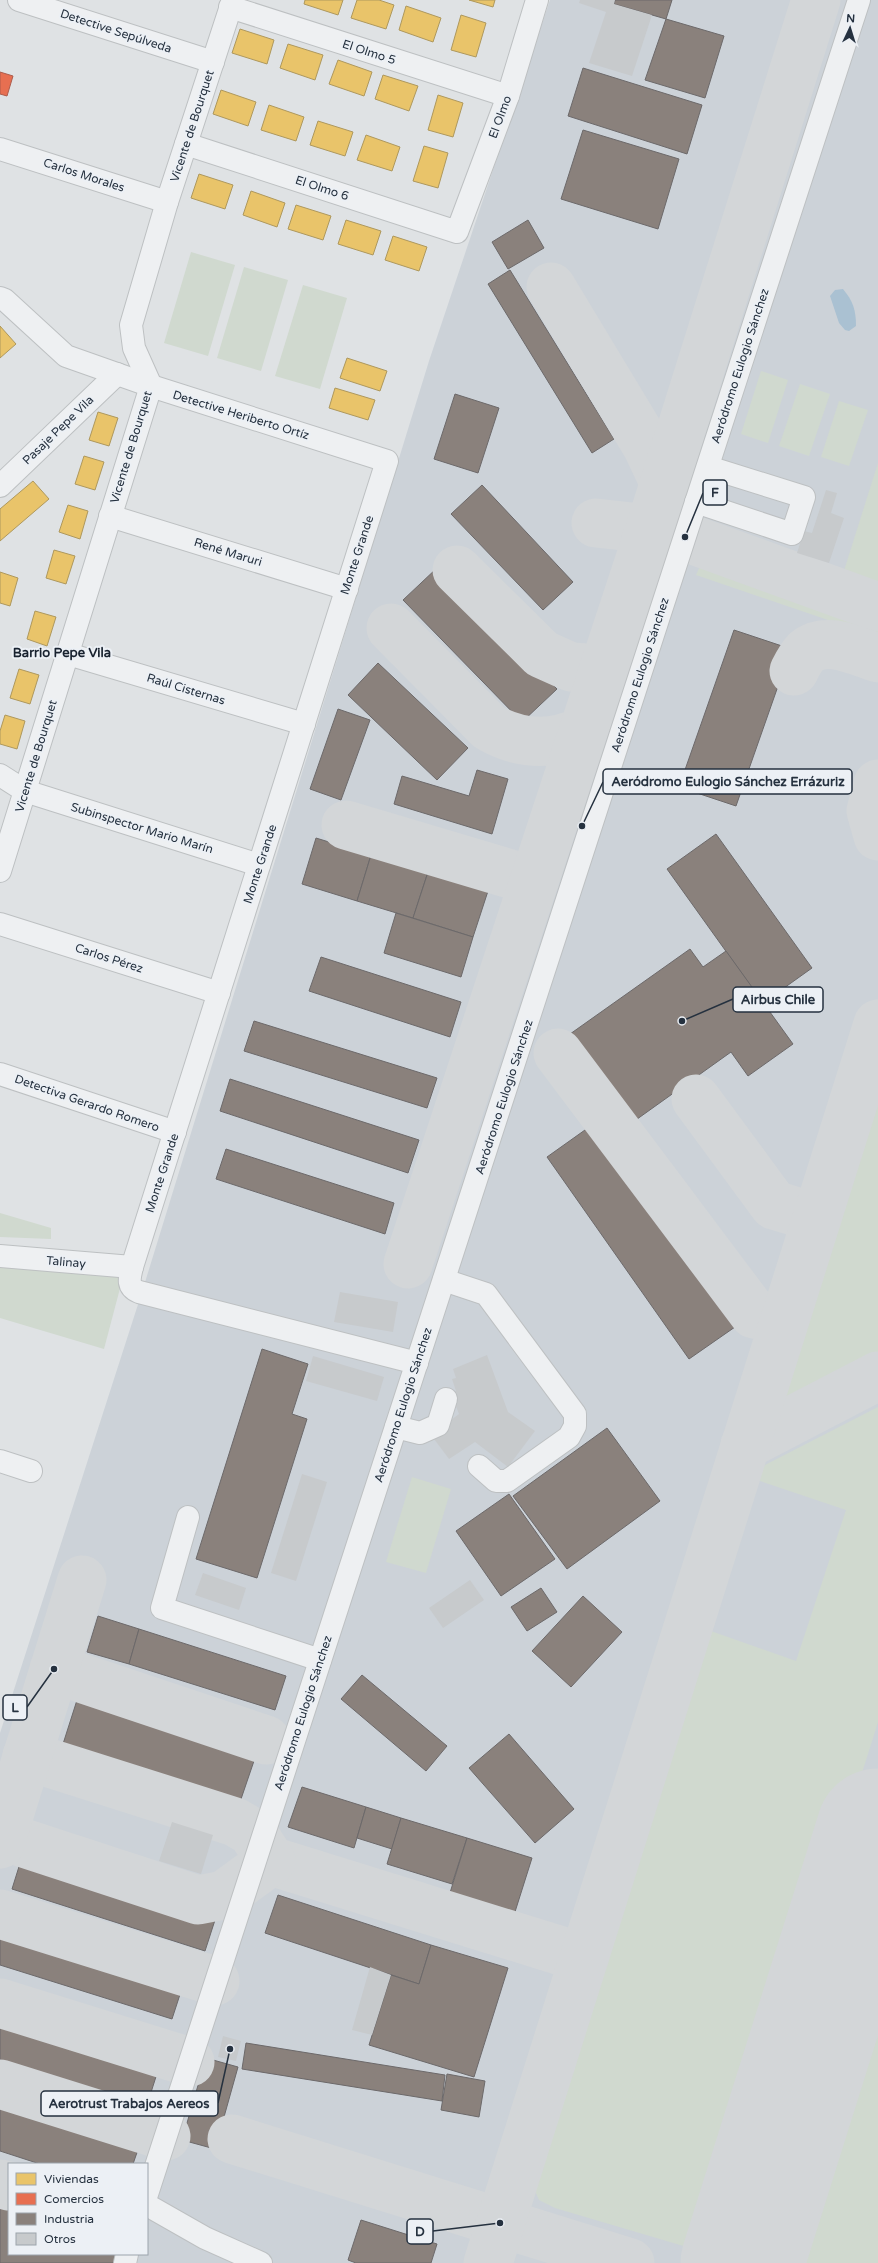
<svg xmlns="http://www.w3.org/2000/svg" width="878" height="2263" font-family="'Varela Round',sans-serif">
	<style>
		.built { fill: #ccd2d8; fill-rule: evenodd }
		.green { fill: #d0d9cf }
		.water { fill: #aac1d2 }
		.homes { fill: #e9c46a; stroke: #ae985d }
		.shops { fill: #e76f51; stroke: #ad5c4c }
		.industry { fill: #8a817c; stroke: #6c696a }
		.lines { fill: none; stroke-linecap: round; stroke-linejoin: round }
		.taxiway { stroke: #d3d6d8; stroke-width: 49 }
		.runway { stroke: #d3d6d8; stroke-width: 123 }
		.building { fill: #c7cacc }
		.minor-casing { stroke: #bdc0c2; stroke-width: 24 }
		.minor { stroke: #eef0f2; stroke-width: 22 }
		.labels { text-anchor: middle; stroke-width: 4; stroke-linejoin: round; paint-order: stroke }
		.street-label { font-size: 12px; fill: #25313f; stroke: #ecf0f5 }
		.neighbourhood-label { font-size: 13px; font-weight: bold; fill: #18222f; stroke: #ecf0f5 }
		.leader { fill: none; stroke: #25313f; stroke-width: 1.5 }
		.callout-dot { fill: #25313f; stroke: #ecf0f5; stroke-width: 1.5 }
		.callout { fill: #ecf0f5; stroke: #25313f; stroke-width: 1.5 }
		.callout-label { font-size: 13px; text-anchor: middle; font-weight: bold; fill: #25313f }
	</style>
	<rect width="100%" height="100%" fill="#dfe2e4"/>
	<path class="built" d="M550,0H878V2263H0V1733L142,1292L429,361ZM9,2164H147V2254H9Z"/>
	<g class="green">
		<path d="M191,252L235,265L208,356L164,343Z"/>
		<path d="M244,267L288,280L261,371L217,358Z"/>
		<path d="M303,285L347,298L320,389L275,376Z"/>
		<path d="M761,371L788,380L768,443L741,434Z"/>
		<path d="M800,384L830,394L809,456L779,446Z"/>
		<path d="M839,401L868,410L849,466L821,457Z"/>
		<path d="M878,463V594L842,577Z"/>
		<path d="M701,564L878,622V637L696,575Z"/>
		<path d="M878,1087V1366L799,1409L787,1410L778,1400Z"/>
		<path d="M0,1213L51,1228V1239L0,1237Z"/>
		<path d="M0,1264L123,1277L104,1349L0,1318Z"/>
		<path d="M878,1407V1722L715,2241L697,2250L555,2208L539,2200L533,2186L708,1630L796,1661L846,1510L757,1480L765,1465Z"/>
		<path d="M412,1477L451,1489L426,1573L386,1562Z"/>
		<path d="M878,1999V2263H796Z"/>
	</g>
	<path class="water" d="M843,289C853,301 856,310 856,326L849,331L845,330L839,323L830,296L835,290Z"/>
	<g class="homes">
		<path d="M305,0H343L338,15L304,4Z"/>
		<path d="M357,0H379L394,5L386,29L351,18Z"/>
		<path d="M469,0H495L493,7Z"/>
		<path d="M406,6L441,18L433,42L399,30Z"/>
		<path d="M461,15L486,23L476,57L451,50Z"/>
		<path d="M240,29L274,40L267,64L232,53Z"/>
		<path d="M288,44L323,55L315,80L280,68Z"/>
		<path d="M338,60L372,72L364,96L329,84Z"/>
		<path d="M383,75L418,86L409,111L375,99Z"/>
		<path d="M221,90L256,102L248,126L213,114Z"/>
		<path d="M438,95L463,103L453,137L428,130Z"/>
		<path d="M269,105L304,117L296,141L261,130Z"/>
		<path d="M318,121L353,132L345,156L310,145Z"/>
		<path d="M366,135L400,147L392,171L357,160Z"/>
		<path d="M424,146L448,153L438,188L413,181Z"/>
		<path d="M199,174L233,185L225,209L191,198Z"/>
		<path d="M251,191L285,203L277,227L243,215Z"/>
		<path d="M296,205L331,216L323,240L288,229Z"/>
		<path d="M346,220L381,231L373,255L338,244Z"/>
		<path d="M393,236L427,247L419,271L385,260Z"/>
		<path d="M0,326L16,344L0,358Z"/>
		<path d="M347,358L387,371L380,391L340,378Z"/>
		<path d="M335,388L375,400L368,420L329,408Z"/>
		<path d="M98,412L118,418L109,446L89,440Z"/>
		<path d="M84,456L104,462L95,490L75,484Z"/>
		<path d="M33,481L49,499L0,541V509Z"/>
		<path d="M68,505L88,511L80,539L59,532Z"/>
		<path d="M54,550L75,556L66,584L46,578Z"/>
		<path d="M0,572L18,578L10,606L0,603Z"/>
		<path d="M35,611L56,617L47,646L27,639Z"/>
		<path d="M19,669L39,675L30,704L10,698Z"/>
		<path d="M5,715L25,721L17,749L0,744V731Z"/>
	</g>
	<path class="shops" d="M0,72L13,76L7,96L0,94Z"/>
	<g class="industry">
		<path d="M615,0H672L666,19L614,4Z"/>
		<path d="M666,19L724,36L705,98L645,80Z"/>
		<path d="M583,68L702,105L687,154L568,116Z"/>
		<path d="M583,130L679,159L658,229L561,199Z"/>
		<path d="M528,220L544,248L508,269L492,242Z"/>
		<path d="M510,270L614,439L592,453L488,284Z"/>
		<path d="M455,394L499,408L478,473L434,459Z"/>
		<path d="M482,485L573,582L543,610L451,514Z"/>
		<path d="M438,567L557,689L522,722L403,600Z"/>
		<path d="M734,630L791,649L736,806L679,787Z"/>
		<path d="M378,663L468,748L437,780L348,695Z"/>
		<path d="M338,709L370,720L341,800L310,789Z"/>
		<path d="M477,770L508,779L492,834L394,804L402,776L469,796Z"/>
		<path d="M716,834L812,968L763,1003L667,869Z"/>
		<path d="M316,838L371,855L357,901L302,884Z"/>
		<path d="M371,855L428,872L413,918L357,901Z"/>
		<path d="M428,872L488,891L473,937L413,918Z"/>
		<path d="M396,913L473,937L461,977L384,953Z"/>
		<path d="M690,949L703,967L726,951L793,1044L748,1076L731,1052L626,1127L563,1039Z"/>
		<path d="M321,957L461,1002L450,1037L309,991Z"/>
		<path d="M254,1021L437,1078L427,1108L244,1051Z"/>
		<path d="M230,1079L419,1140L408,1173L220,1111Z"/>
		<path d="M592,1125L735,1327L689,1359L547,1157Z"/>
		<path d="M226,1149L394,1203L385,1234L216,1179Z"/>
		<path d="M262,1349L308,1364L292,1414L307,1419L257,1578L196,1559Z"/>
		<path d="M607,1428L660,1501L567,1569L513,1496Z"/>
		<path d="M509,1494L555,1559L501,1596L456,1531Z"/>
		<path d="M541,1588L557,1612L527,1631L511,1607Z"/>
		<path d="M583,1596L622,1632L571,1687L532,1651Z"/>
		<path d="M98,1616L139,1629L129,1664L87,1652Z"/>
		<path d="M139,1629L286,1676L275,1710L129,1664Z"/>
		<path d="M362,1675L447,1746L426,1771L341,1699Z"/>
		<path d="M78,1697L256,1755L240,1802L63,1744Z"/>
		<path d="M509,1734L574,1809L535,1843L469,1768Z"/>
		<path d="M302,1787L366,1807L354,1848L288,1827Z"/>
		<path d="M366,1807L401,1818L392,1849L357,1838Z"/>
		<path d="M401,1818L467,1838L452,1884L387,1864Z"/>
		<path d="M467,1838L532,1858L514,1915L449,1896Z"/>
		<path d="M22,1857L215,1920L205,1951L12,1889Z"/>
		<path d="M278,1895L431,1945L419,1984L265,1933Z"/>
		<path d="M0,1922L185,1979L172,2019L0,1965Z"/>
		<path d="M431,1945L508,1968L474,2077L369,2045L391,1975L419,1984Z"/>
		<path d="M0,2014L160,2064L147,2105L0,2060Z"/>
		<path d="M246,2043L445,2075L442,2101L242,2069Z"/>
		<path d="M206,2058L238,2067L215,2149L182,2140Z"/>
		<path d="M447,2074L485,2081L479,2117L441,2110Z"/>
		<path d="M0,2096L141,2141L133,2164H40L0,2151Z"/>
		<path d="M0,2199L9,2202V2254H118L115,2263H0Z"/>
		<path d="M361,2220L437,2244L431,2263H356L348,2260Z"/>
	</g>
	<g class="lines">
		<g class="taxiway">
			<path d="M551,287L647,446L664,482"/>
			<path d="M596,523L650,529L685,537L878,607"/>
			<path d="M457,570L542,654L571,667L604,669"/>
			<path d="M391,628L489,727C520,745 551,746 583,731"/>
			<path d="M794,671C797,665 801,657 806,652C826,635 856,651 878,658"/>
			<path d="M878,784L871,811L878,836"/>
			<path d="M346,825L534,881"/>
			<path d="M558,1053L754,1314L784,1321"/>
			<path d="M696,1099L774,1205L817,1218"/>
			<path d="M408,1264L650,529L816,0"/>
			<path d="M745,1445L878,1376"/>
			<path d="M54,1669L266,1740"/>
			<path d="M27,1756L235,1822L252,1832L271,1861L584,1958"/>
			<path d="M2,1836L198,1900L224,1895L271,1861"/>
			<path d="M0,1844L82,1580"/>
			<path d="M0,1914L215,1981"/>
			<path d="M0,2003L190,2062"/>
			<path d="M0,2084L166,2136"/>
			<path d="M232,2139L630,2263"/>
			<path d="M0,2184L9,2186"/>
			<path d="M488,2263L878,1024"/>
		</g>
		<path class="runway" d="M742,2263L878,1830"/>
	</g>
	<g class="building">
		<path d="M580,0H615L614,4L652,15L632,76L589,63L606,12L579,3Z"/>
		<path d="M826,490L837,493L831,513L844,518L829,563L797,553L804,531L812,533Z"/>
		<path d="M340,1292L398,1302L393,1332L334,1322Z"/>
		<path d="M487,1355L508,1412L535,1431L508,1467L475,1442L449,1459L431,1435L459,1414L451,1393L456,1391L452,1379L456,1378L453,1369Z"/>
		<path d="M313,1356L384,1377L377,1401L306,1381Z"/>
		<path d="M302,1474L327,1482L296,1581L271,1573Z"/>
		<path d="M203,1573L246,1588L239,1610L195,1595Z"/>
		<path d="M470,1580L484,1600L443,1628L429,1608Z"/>
		<path d="M172,1822L213,1835L201,1874L159,1861Z"/>
		<path d="M370,1967L391,1975L372,2035L352,2030Z"/>
		<path d="M223,2036L241,2041L236,2061L218,2057Z"/>
	</g>
	<g class="lines">
		<g class="minor-casing">
			<g id="minor">
				<path d="M19,0L213,62"/>
				<path d="M230,7L508,96"/>
				<path d="M186,144L457,232L508,96L537,0"/>
				<path d="M0,149L167,202"/>
				<path d="M0,298L5,300L66,356L151,386L387,461L132,1267C129,1279 127,1287 139,1292L417,1363"/>
				<path d="M0,486L117,374"/>
				<path d="M696,502L792,534L804,497L708,467"/>
				<path d="M110,516L347,589"/>
				<path d="M68,654L304,724"/>
				<path d="M0,775L25,791L259,865"/>
				<path d="M0,871L151,386L134,348L131,325L167,202L233,0"/>
				<path d="M0,924L219,993"/>
				<path d="M0,1074L175,1132"/>
				<path d="M0,1256L132,1267"/>
				<path d="M444,1280L486,1294L575,1414V1426L569,1437L507,1481H496L479,1466"/>
				<path d="M396,1427L420,1433L438,1425L446,1399"/>
				<path d="M0,1461L31,1471"/>
				<path d="M188,1517L162,1608L320,1660"/>
				<path d="M147,2194L859,0"/>
				<path d="M147,2205L205,2238L261,2263"/>
				<path d="M125,2263L127,2254"/>
			</g>
		</g>
		<use href="#minor" class="minor"/>
	</g>
	<g class="labels">
		<g class="street-label">
			<text transform="translate(116 31) rotate(18)" y="4">Detective Sepúlveda</text>
			<text transform="translate(369 52) rotate(18)" y="4">El Olmo 5</text>
			<text transform="translate(500 117) rotate(-70)" y="4">El Olmo</text>
			<text transform="translate(192 126) rotate(-72)" y="4">Vicente de Bourquet</text>
			<text transform="translate(84 175) rotate(18)" y="4">Carlos Morales</text>
			<text transform="translate(322 188) rotate(18)" y="4">El Olmo 6</text>
			<text transform="translate(740 366) rotate(-72)" y="4">Aeródromo Eulogio Sánchez</text>
			<text transform="translate(241 415) rotate(17)" y="4">Detective Heriberto Ortíz</text>
			<text transform="translate(58 430) rotate(-44)" y="4">Pasaje Pepe Vila</text>
			<text transform="translate(131 447) rotate(-73)" y="4">Vicente de Bourquet</text>
			<text transform="translate(228 552) rotate(17)" y="4">René Maruri</text>
			<text transform="translate(357 555) rotate(-72)" y="4">Monte Grande</text>
			<text transform="translate(640 675) rotate(-72)" y="4">Aeródromo Eulogio Sánchez</text>
			<text transform="translate(186 689) rotate(17)" y="4">Raúl Cisternas</text>
			<text transform="translate(36 756) rotate(-73)" y="4">Vicente de Bourquet</text>
			<text transform="translate(142 828) rotate(17)" y="4">Subinspector Mario Marín</text>
			<text transform="translate(260 864) rotate(-72)" y="4">Monte Grande</text>
			<text transform="translate(109 958) rotate(18)" y="4">Carlos Pérez</text>
			<text transform="translate(504 1097) rotate(-72)" y="4">Aeródromo Eulogio Sánchez</text>
			<text transform="translate(87 1103) rotate(19)" y="4">Detectiva Gerardo Romero</text>
			<text transform="translate(162 1173) rotate(-72)" y="4">Monte Grande</text>
			<text transform="translate(66 1262) rotate(5)" y="4">Talinay</text>
			<text transform="translate(403 1405) rotate(-72)" y="4">Aeródromo Eulogio Sánchez</text>
			<text transform="translate(303 1713) rotate(-72)" y="4">Aeródromo Eulogio Sánchez</text>
		</g>
		<g class="neighbourhood-label">
			<text x="62" y="657">Barrio Pepe Vila</text>
		</g>
	</g>
	<path class="leader" d="M685 537L703 493M582 826L603 782M682 1021L733 999M54 1669L27 1707M230 2049L218 2103M500 2223L433 2231"/>
	<g class="callout-dot">
		<circle cx="685" cy="537" r="4"/>
		<circle cx="582" cy="826" r="4"/>
		<circle cx="682" cy="1021" r="4"/>
		<circle cx="54" cy="1669" r="4"/>
		<circle cx="230" cy="2049" r="4"/>
		<circle cx="500" cy="2223" r="4"/>
	</g>
	<g class="callout">
		<rect x="703" y="480" width="24" height="25" rx="4"/>
		<rect x="603" y="769" width="249" height="25" rx="4"/>
		<rect x="733" y="987" width="90" height="25" rx="4"/>
		<rect x="3" y="1695" width="24" height="25" rx="4"/>
		<rect x="41" y="2091" width="177" height="25" rx="4"/>
		<rect x="407" y="2219" width="26" height="25" rx="4"/>
	</g>
	<g class="callout-label">
		<text x="715" y="497">F</text>
		<text x="728" y="786">Aeródromo Eulogio Sánchez Errázuriz</text>
		<text x="778" y="1004">Airbus Chile</text>
		<text x="15" y="1712">L</text>
		<text x="129" y="2108">Aerotrust Trabajos Aereos</text>
		<text x="420" y="2236">D</text>
	</g>
	<rect x="8" y="2163" width="140" height="92" fill="#ecf0f5" stroke="#9ca4ac"/>
	<rect x="16" y="2173" width="20" height="12" fill="#e9c46a" stroke="#9ca4ac"/>
	<text x="44" y="2183" font-size="12" fill="#25313f">Viviendas</text>
	<rect x="16" y="2193" width="20" height="12" fill="#e76f51" stroke="#9ca4ac"/>
	<text x="44" y="2203" font-size="12" fill="#25313f">Comercios</text>
	<rect x="16" y="2213" width="20" height="12" fill="#8a817c" stroke="#9ca4ac"/>
	<text x="44" y="2223" font-size="12" fill="#25313f">Industria</text>
	<rect x="16" y="2233" width="20" height="12" fill="#c7cacc" stroke="#9ca4ac"/>
	<text x="44" y="2243" font-size="12" fill="#25313f">Otros</text>
	<g transform="translate(850 28) rotate(4)" stroke="#ecf0f5" stroke-width="3" paint-order="stroke">
	<path d="M0-3L7 15L0 10L-7 15Z" fill="#25313f"/>
	<text y="-6" font-size="11" font-weight="bold" text-anchor="middle" fill="#25313f">N</text>
	</g>
</svg>
